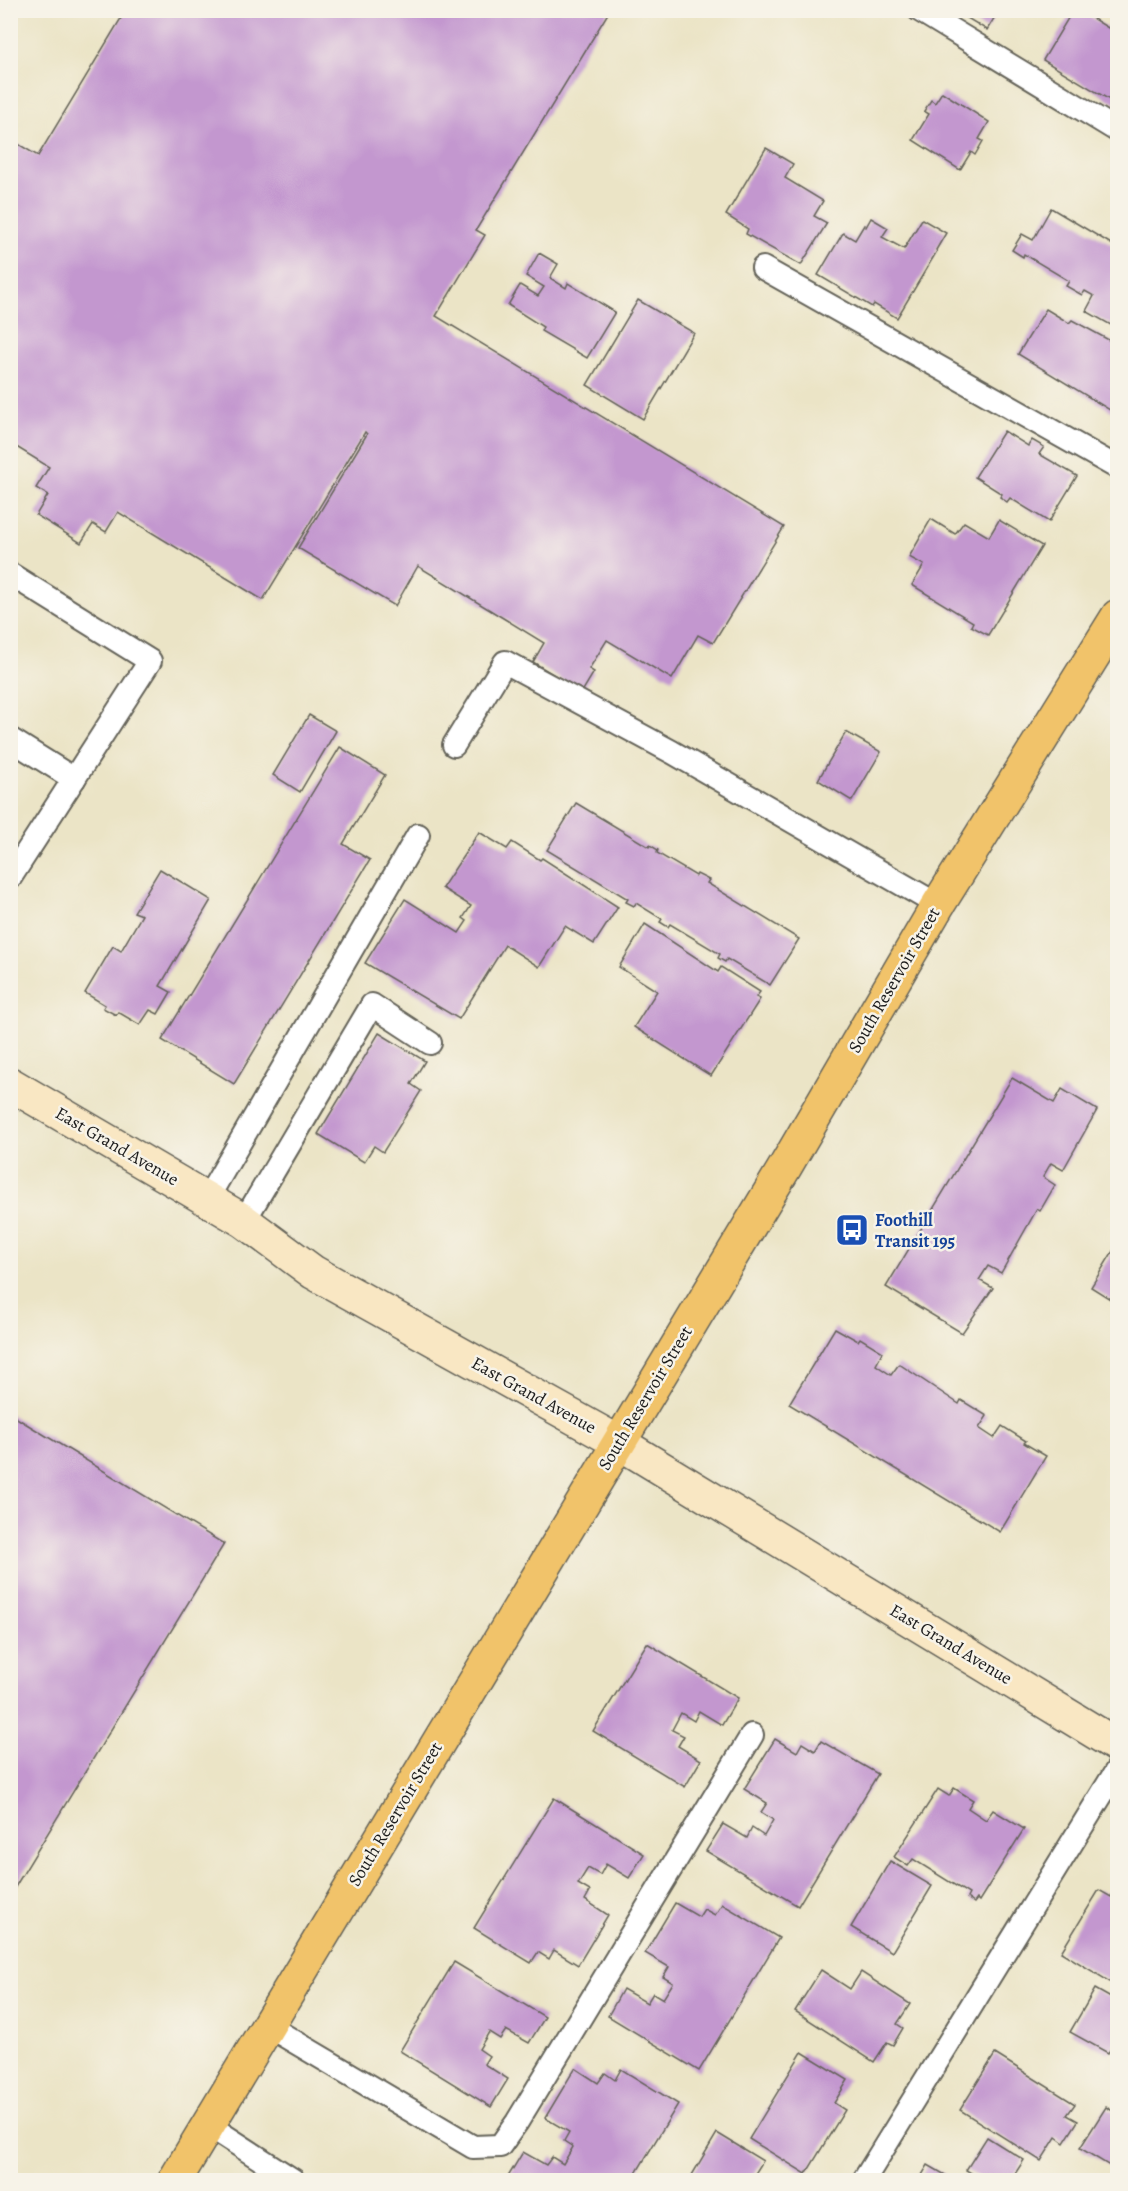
<svg xmlns="http://www.w3.org/2000/svg" width="1128" height="2191" font-family="Alegreya,serif">
	<style>
		.building { fill: #c397cf }
		.lines { fill: none; stroke-linecap: round; stroke-linejoin: round }
		.lane-casing { stroke: #646258; stroke-width: 26 }
		.secondary-casing { stroke: #646258; stroke-width: 36 }
		.primary-casing { stroke: #646258; stroke-width: 36 }
		.lane { stroke: #fff; stroke-width: 22 }
		.secondary { stroke: #f9e7c3; stroke-width: 33 }
		.primary { stroke: #f1c36a; stroke-width: 33 }
		.labels { text-anchor: middle; stroke-width: 5; stroke-linejoin: round; paint-order: stroke }
		.street-label { font-size: 18px; fill: #1c1c1c; stroke: #f7f3e8 }
		.transit-label { font-size: 18px; font-weight: bold; fill: #164399; stroke: #f7f3e8; text-anchor: start }
	</style>
	<rect width="100%" height="100%" fill="#f7f3e8"/>
	<filter id="ink" filterUnits="userSpaceOnUse"><feTurbulence type="fractalNoise" baseFrequency=".0167" numOctaves="2"/><feDisplacementMap in="SourceGraphic" scale="12" xChannelSelector="R" yChannelSelector="G"/><feConvolveMatrix kernelMatrix="1 2 1 2 8 2 1 2 1" color-interpolation-filters="sRGB"/></filter>
	<filter id="wash" filterUnits="userSpaceOnUse"><feTurbulence type="fractalNoise" baseFrequency=".008" numOctaves="4" result="noise"/><feDisplacementMap in="SourceGraphic" scale="24" xChannelSelector="R" yChannelSelector="G"/><feGaussianBlur stdDeviation="1.35" result="paint"/><feColorMatrix in="noise" values="0 0 0 0 0 0 0 0 0 0 0 0 0 0 0 0 0 1.4 0 .05"/><feComposite in="paint" operator="in"/></filter>
	<g filter="url(#wash)">
		<rect width="100%" height="100%" fill="#ebe4c6"/>
		<g id="blocks">
			<g class="building">
				<path d="M126,10H610L476,230L485,235L436,316L784,527L713,643L698,635L672,679L607,640L589,669L594,672L582,692L533,662L544,643L418,566L395,606L298,548L367,434L365,432L263,600L118,512L106,532L93,524L81,543L36,515L48,495L36,488L49,467L10,443V203L15,196L10,193V139L38,156Z"/>
				<path d="M954,10H999L987,30Z"/>
				<path d="M1073,10H1079L1118,34V105L1043,60Z"/>
				<path d="M942,92L989,122L979,139L983,141L975,155L971,152L960,170L913,140L929,114L924,111L931,100L935,103Z"/>
				<path d="M766,148L793,164L785,178L823,201L814,216L827,223L801,265L746,234L748,229L726,215Z"/>
				<path d="M1051,208L1118,248V329L1086,311L1094,296L1085,291L1082,295L1066,286L1069,281L1024,254L1023,257L1012,250L1022,234L1033,240Z"/>
				<path d="M871,218L888,228L882,237L904,249L922,219L946,233L936,250L937,251L897,318L874,304L872,307L818,275L843,233L855,240L864,225L866,227Z"/>
				<path d="M539,253L558,264L550,278L566,288L568,283L615,312L587,358L541,331L543,327L508,305L520,285L538,296L544,287L526,276Z"/>
				<path d="M638,300L694,333L643,419L587,385Z"/>
				<path d="M1046,309L1069,323L1072,320L1118,345V415L1018,354Z"/>
				<path d="M1004,431L1028,446L1032,440L1044,447L1039,454L1077,476L1049,522L1010,498L1007,502L1000,497L1002,494L975,477Z"/>
				<path d="M931,519L955,534L964,522L989,537L999,520L1042,546L988,635L971,626L973,622L912,585L924,565L909,557Z"/>
				<path d="M309,715L336,731L300,792L273,775Z"/>
				<path d="M846,732L881,752L852,801L818,780Z"/>
				<path d="M340,747L385,775L343,844L370,860L234,1084L162,1040Z"/>
				<path d="M576,803L649,847L650,845L658,850L657,853L696,876L697,874L709,880L707,883L799,939L770,985L727,959L725,962L718,958L720,954L670,924L668,927L660,922L662,919L636,903L634,906L626,902L628,899L547,850Z"/>
				<path d="M479,832L507,849L512,842L540,860L542,858L618,907L594,944L565,926L539,967L505,945L459,1019L365,963L405,899L459,933L467,921L463,918L471,906L442,888Z"/>
				<path d="M160,869L211,900L160,986L171,992L158,1014L150,1010L140,1025L118,1012L116,1015L103,1008L105,1005L85,993L113,946L121,951L142,915L134,912Z"/>
				<path d="M645,924L718,972L721,967L760,992L756,997L760,999L711,1076L634,1027L657,991L619,967Z"/>
				<path d="M379,1033L425,1061L411,1084L421,1091L383,1152L374,1146L364,1162L318,1134Z"/>
				<path d="M1012,1078L1054,1103L1062,1089L1097,1110L1063,1170L1051,1163L1043,1177L1055,1185L1040,1211L1037,1209L1001,1273L988,1266L979,1280L993,1288L962,1333L886,1287Z"/>
				<path d="M1118,1243V1304L1091,1287Z"/>
				<path d="M835,1328L858,1341L860,1338L883,1352L876,1365L891,1375L899,1364L959,1404L961,1400L987,1416L979,1428L994,1438L1002,1426L1026,1441L1024,1443L1046,1456L1000,1532L789,1404Z"/>
				<path d="M10,1414L224,1544L12,1892L10,1891Z"/>
				<path d="M647,1643L738,1698L722,1725L699,1711L694,1721L681,1713L672,1730L684,1736L678,1746L701,1760L685,1787L593,1731Z"/>
				<path d="M775,1739L797,1752L802,1743L815,1751L821,1741L878,1774L798,1906L706,1851L723,1824L747,1838L752,1828L764,1836L773,1820L761,1812L767,1803L744,1789Z"/>
				<path d="M954,1788L973,1800L968,1808L986,1820L993,1810L1024,1829L979,1901L977,1899L974,1903L967,1898L969,1894L913,1859L908,1866L894,1857L938,1789L949,1796Z"/>
				<path d="M554,1798L644,1854L629,1878L606,1864L600,1875L588,1868L578,1884L590,1891L585,1900L608,1915L578,1965L554,1950L549,1959L538,1952L531,1963L474,1928Z"/>
				<path d="M890,1861L932,1886L892,1952L851,1927Z"/>
				<path d="M1115,1889L1118,1890V1987L1061,1952L1099,1890L1111,1897Z"/>
				<path d="M675,1903L699,1917L704,1909L715,1915L722,1904L779,1938L699,2071L608,2016L623,1989L647,2003L653,1993L663,1999L673,1983L663,1977L669,1967L645,1953Z"/>
				<path d="M454,1962L545,2017L529,2043L506,2030L500,2039L489,2032L479,2049L489,2056L484,2064L508,2079L491,2107L400,2051Z"/>
				<path d="M821,1970L850,1989L861,1972L910,2004L897,2024L903,2028L893,2045L887,2042L874,2062L795,2011Z"/>
				<path d="M1095,1989L1118,2002V2038L1108,2053L1070,2032Z"/>
				<path d="M802,2052L848,2080L834,2103L845,2110L806,2174L749,2139Z"/>
				<path d="M995,2054L1075,2104L1067,2115L1078,2121L1064,2143L1056,2137L1041,2161L960,2110Z"/>
				<path d="M575,2068L598,2083L605,2073L615,2080L621,2069L678,2104L632,2180H506L523,2152L546,2165L552,2157L563,2164L573,2147L564,2141L569,2132L545,2118Z"/>
				<path d="M1106,2107L1118,2114V2171L1080,2148Z"/>
				<path d="M717,2133L763,2161L751,2180H689Z"/>
				<path d="M987,2137L1024,2160L1011,2180H983L966,2170Z"/>
				<path d="M928,2165L954,2180H919Z"/>
			</g>
		</g>
	</g>
	<g filter="url(#ink)">
		<use href="#blocks" fill-opacity="0" stroke="#646258" stroke-width="1.5"/>
		<g class="lines">
			<g class="lane-casing">
				<g id="lane">
					<path d="M919,10L1118,131"/>
					<path d="M763,268L1118,468"/>
					<path d="M10,574L150,661L10,878"/>
					<path d="M10,739L74,779"/>
					<path d="M454,745L505,662L672,752L938,905"/>
					<path d="M207,1199L418,835"/>
					<path d="M244,1221L372,1005L430,1043"/>
					<path d="M268,2026L473,2147L500,2146L517,2122L752,1735"/>
					<path d="M208,2125L293,2180"/>
					<path d="M864,2180L1118,1768"/>
				</g>
			</g>
			<g class="secondary-casing">
				<path id="secondary" d="M10,1084L244,1221L313,1272L618,1442L1118,1746"/>
			</g>
			<g class="primary-casing">
				<path id="primary" d="M175,2180L785,1167L938,905L1118,616"/>
			</g>
			<use href="#lane" class="lane"/>
			<use href="#secondary" class="secondary"/>
			<use href="#primary" class="primary"/>
		</g>
	</g>
	<defs>
		<g id="bus-square" transform="scale(1.725)"><rect x="-9" y="-9" width="18" height="18" rx="4" fill="#1a4fb4" stroke="#f7f3e8"/><path d="M-5-6H5V4H4V6H2V4H-2V6H-4V4H-5ZM-3.5-4V0h7V-4ZM-3.5 1.2v1.5H-2V1.2ZM2 1.2v1.5H3.5V1.2Z" fill="#fff"/></g>
	</defs>
	<g fill-rule="evenodd">
		<use href="#bus-square" x="852" y="1230"/>
	</g>
	<g class="labels">
		<g class="street-label">
			<text transform="translate(894 980) rotate(-60)" y="6">South Reservoir Street</text>
			<text transform="translate(117 1146) rotate(30)" y="6">East Grand Avenue</text>
			<text transform="translate(534 1395) rotate(29)" y="6">East Grand Avenue</text>
			<text transform="translate(645 1398) rotate(-59)" y="6">South Reservoir Street</text>
			<text transform="translate(951 1644) rotate(31)" y="6">East Grand Avenue</text>
			<text transform="translate(395 1814) rotate(-59)" y="6">South Reservoir Street</text>
		</g>
		<g class="transit-label">
			<text x="875" y="1226">Foothill<tspan x="875" dy="21">Transit 195</tspan></text>
		</g>
	</g>
	<rect width="1128" height="2191" fill="none" stroke="#f7f3e8" stroke-width="36"/>
</svg>
